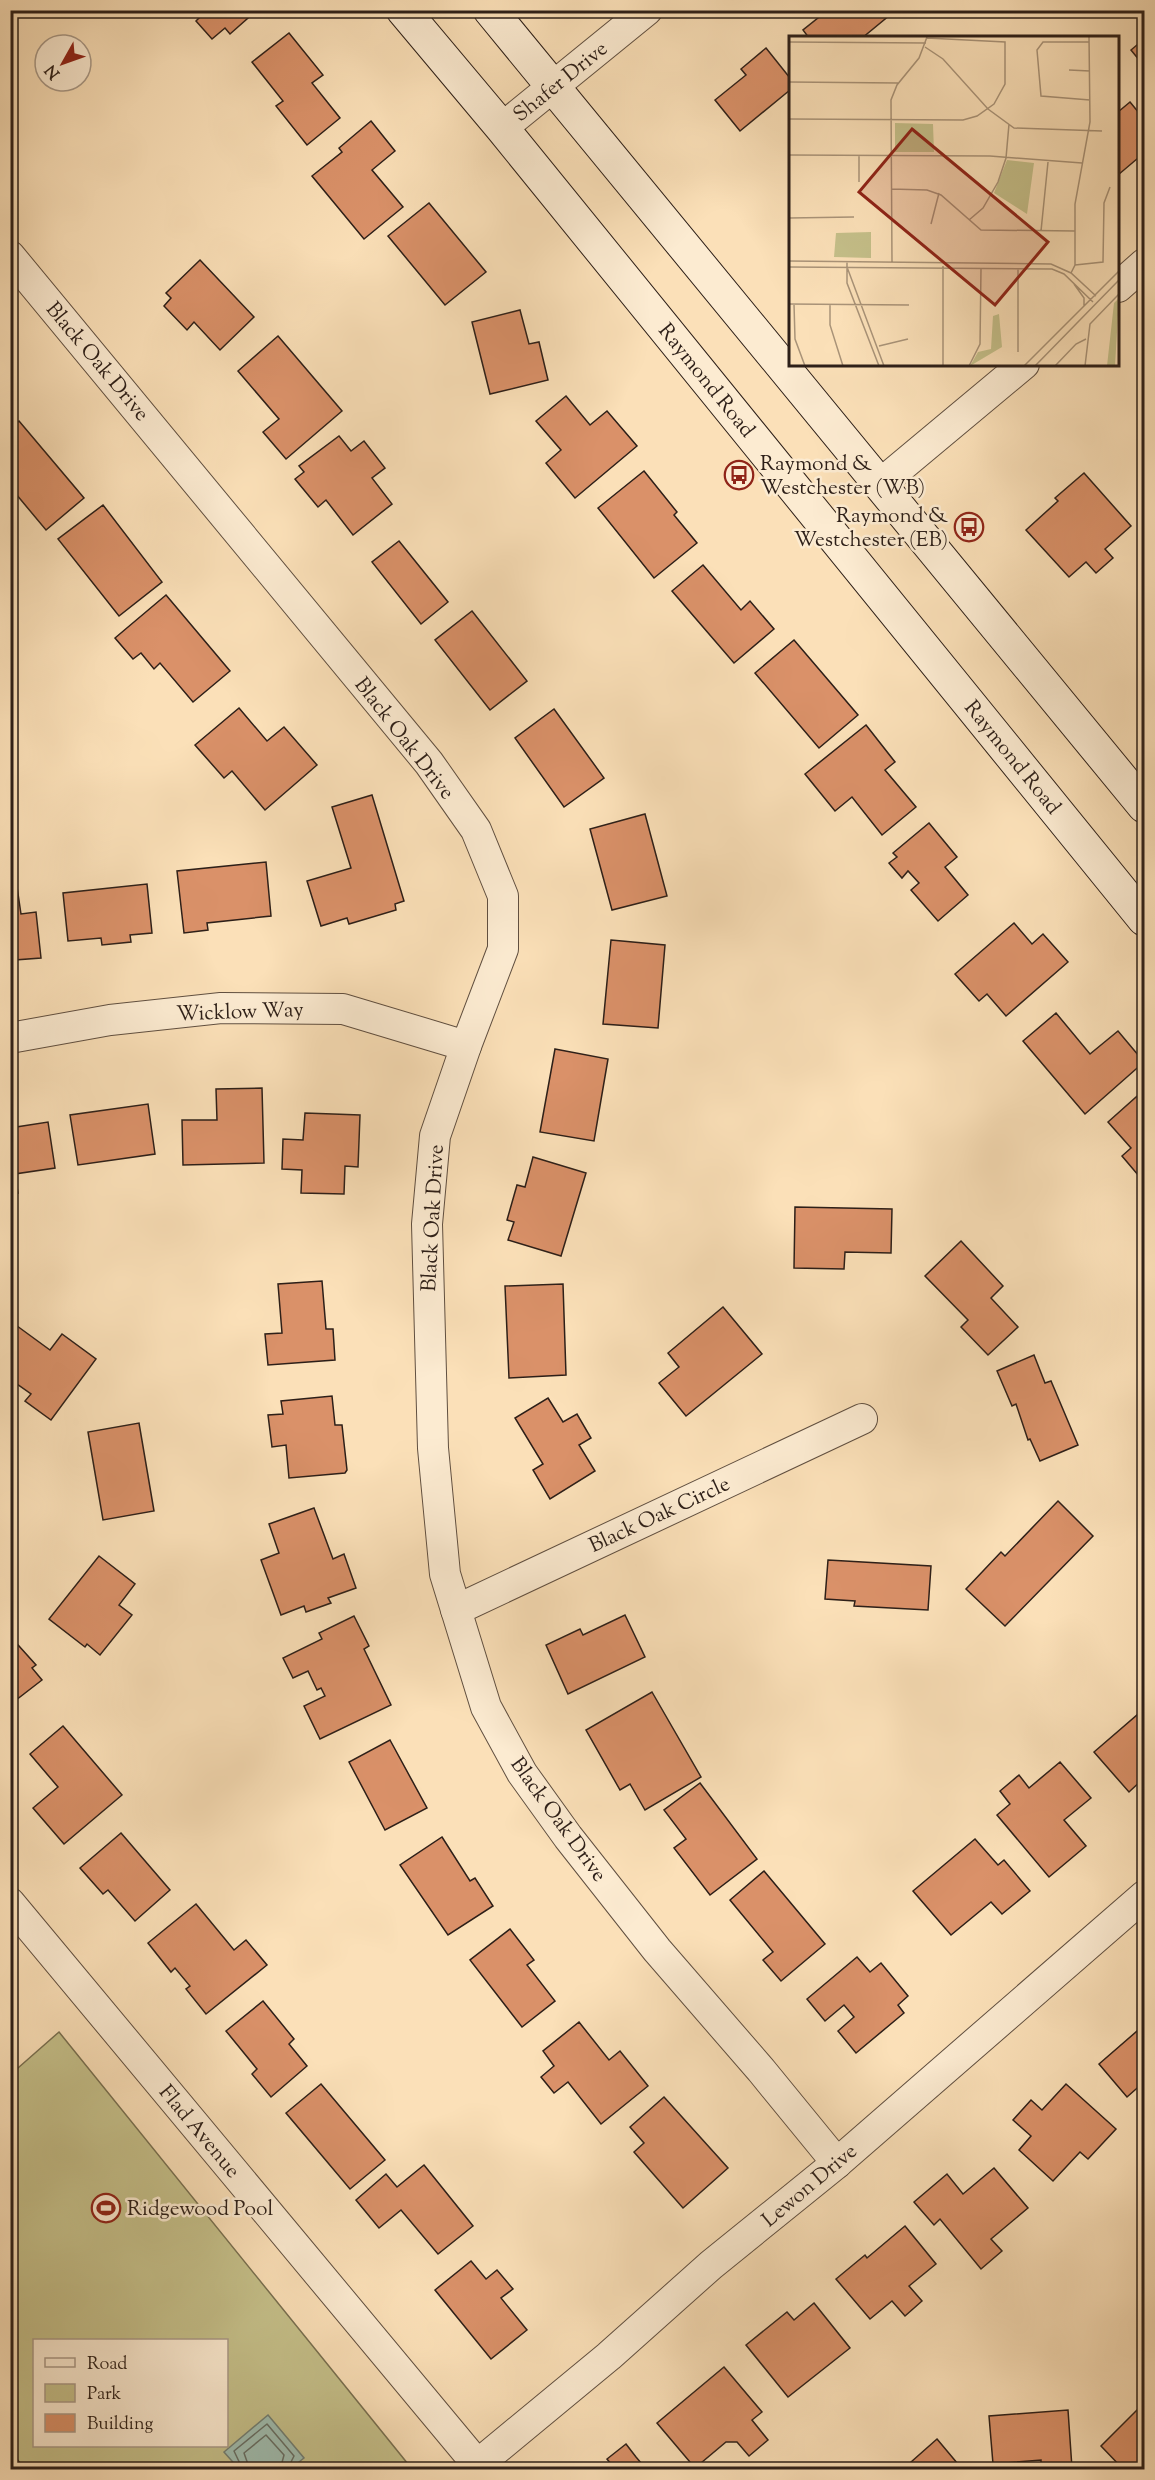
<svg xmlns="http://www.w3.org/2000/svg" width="1155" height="2480" font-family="'Sorts Mill Goudy',serif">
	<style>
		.green { fill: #c5c08a; stroke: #797051; stroke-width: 1.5; fill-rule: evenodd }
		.water { fill: #9fbdb0; stroke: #717e73; stroke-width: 1.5 }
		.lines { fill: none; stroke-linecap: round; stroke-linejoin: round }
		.shore { stroke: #666e64; stroke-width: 1.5 }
		.building { fill: #da9169; stroke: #2d1f18; stroke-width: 1.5 }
		.street-casing { stroke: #604f40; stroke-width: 32 }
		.secondary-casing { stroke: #2d1f18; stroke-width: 35 }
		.street { stroke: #fcebd1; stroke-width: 30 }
		.secondary { stroke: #fcebd1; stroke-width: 33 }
		.labels { text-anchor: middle; stroke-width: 5; stroke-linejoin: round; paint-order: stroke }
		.street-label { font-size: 21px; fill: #2d1f18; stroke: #fcebd1 }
		.poi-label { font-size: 21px; fill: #2d1f18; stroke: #fcebd1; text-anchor: start }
		.inset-road { fill: none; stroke: #a99378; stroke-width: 1.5 }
		.view { fill: #8f2418; fill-opacity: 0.15; stroke: #8f2418; stroke-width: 3 }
		.inset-edge { fill: none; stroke: #2d1f18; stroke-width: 3 }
	</style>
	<rect width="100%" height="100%" fill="#fbe0b8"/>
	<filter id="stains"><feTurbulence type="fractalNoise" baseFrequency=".00333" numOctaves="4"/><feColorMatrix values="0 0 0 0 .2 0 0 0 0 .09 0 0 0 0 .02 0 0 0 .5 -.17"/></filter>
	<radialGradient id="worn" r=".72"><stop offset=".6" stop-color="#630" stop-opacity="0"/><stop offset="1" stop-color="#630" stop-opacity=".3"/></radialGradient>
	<path class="green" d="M59,2032L408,2464L401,2470L11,2469L10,2075ZM34,2340H226V2446H34Z"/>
	<path class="water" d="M268,2415L304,2458L290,2469H239L224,2452Z"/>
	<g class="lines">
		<g class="shore">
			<path d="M243,2470L234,2451L267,2424L294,2456L287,2470"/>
			<path d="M250,2470L244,2453L266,2435L284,2455L280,2470"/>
		</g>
	</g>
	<g class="building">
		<path d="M207,10H257L230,34L225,28L212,39L196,21Z"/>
		<path d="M828,10H896L862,38H809L803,30Z"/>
		<path d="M289,33L323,75L312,83L340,118L307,145L276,106L283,101L252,62Z"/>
		<path d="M1144,39V66L1131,50Z"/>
		<path d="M766,48L790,78V90L740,131L715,100L746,75L741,69Z"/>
		<path d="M1130,102L1144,119V153L1118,175V112Z"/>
		<path d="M371,121L395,151L372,170L403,207L364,239L312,176L342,152L339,148Z"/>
		<path d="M429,203L486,272L445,305L388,236Z"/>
		<path d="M200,260L254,317L220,350L194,322L187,330L164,306L171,298L166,293Z"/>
		<path d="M520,310L529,344L539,342L548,380L490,394L472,322Z"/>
		<path d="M278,336L342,411L286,459L263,432L279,419L238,371Z"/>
		<path d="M566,396L590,425L607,411L637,446L575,498L546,463L561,450L536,421Z"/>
		<path d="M19,421L84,498L46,530L16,494L10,497V429Z"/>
		<path d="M339,436L351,451L364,441L385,468L372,478L392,504L353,535L326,500L318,507L295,479L304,472L299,466Z"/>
		<path d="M644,471L677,512L674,515L697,543L654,578L598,508Z"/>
		<path d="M1084,473L1131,526L1105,549L1113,558L1096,573L1086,562L1069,577L1026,530L1058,501L1055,498Z"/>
		<path d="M103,505L162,582L119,616L58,539Z"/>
		<path d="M399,541L448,602L421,624L372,562Z"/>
		<path d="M703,565L741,610L750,601L774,629L734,663L672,591Z"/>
		<path d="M166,595L230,671L193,702L160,663L154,669L141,653L133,659L115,638Z"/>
		<path d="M472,611L527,681L490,710L435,640Z"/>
		<path d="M794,640L858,715L819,748L755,673Z"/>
		<path d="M239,708L267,741L284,727L317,765L265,810L232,771L224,778L195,745Z"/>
		<path d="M554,709L604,778L564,807L515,738Z"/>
		<path d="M866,725L895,762L885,770L916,807L882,835L852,797L835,811L805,774Z"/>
		<path d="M372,795L404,901L395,904L396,910L349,924L347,918L321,926L307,881L351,868L332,807Z"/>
		<path d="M645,814L667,896L612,910L590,829Z"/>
		<path d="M929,823L957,857L945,867L968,895L938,921L911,890L919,883L908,871L902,878L889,863L897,857L893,853Z"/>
		<path d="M266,862L271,916L207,923L208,930L184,933L177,871Z"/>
		<path d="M147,884L152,933L130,935L131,942L102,945L101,938L68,941L63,893Z"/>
		<path d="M17,887L21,914L36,912L41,958L15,960L16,966L10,967V888Z"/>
		<path d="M1014,923L1032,944L1043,934L1068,962L1006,1016L987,994L979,1001L955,974Z"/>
		<path d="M611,940L665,945L658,1028L603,1024Z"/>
		<path d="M1056,1013L1090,1054L1118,1031L1144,1062L1085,1114L1023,1041Z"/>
		<path d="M555,1049L608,1059L594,1141L540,1132Z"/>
		<path d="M262,1088L264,1163L183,1165L182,1120H217L216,1089Z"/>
		<path d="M1144,1090V1182L1122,1156L1131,1148L1108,1122Z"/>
		<path d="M148,1104L155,1154L78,1165L70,1115Z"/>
		<path d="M305,1113L360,1115L358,1167L345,1166L344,1194L301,1193L302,1170L282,1169L283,1139L303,1140Z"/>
		<path d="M48,1122L55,1168L15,1174L18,1193L10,1194V1128Z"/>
		<path d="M533,1157L586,1173L561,1256L508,1240L514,1222L507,1220L517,1185L525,1187Z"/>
		<path d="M795,1207L892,1209L891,1253L845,1252L844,1269L794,1268Z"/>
		<path d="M961,1241L1003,1286L991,1298L1018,1327L988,1355L961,1327L968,1320L925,1276Z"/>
		<path d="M322,1281L326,1329H333L335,1360L268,1365L265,1334L282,1333L278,1284Z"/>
		<path d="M563,1284L566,1375L509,1378L505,1286Z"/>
		<path d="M723,1307L762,1354L686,1416L659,1383L679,1367L668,1353Z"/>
		<path d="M13,1323L50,1350L62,1334L96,1359L51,1420L25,1401L31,1394L10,1379V1326Z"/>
		<path d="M1034,1355L1045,1383L1051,1381L1078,1445L1040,1461L1030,1439L1028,1440L1016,1404L1012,1406L997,1371Z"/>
		<path d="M332,1396L335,1425H342L347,1470L345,1473L289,1478L286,1445L272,1447L268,1415L283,1414L281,1401Z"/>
		<path d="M548,1398L563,1422L577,1414L591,1438L579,1445L595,1471L550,1499L533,1470L543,1464L515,1418Z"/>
		<path d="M139,1423L154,1511L103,1520L88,1432Z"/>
		<path d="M1058,1501L1093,1536L1005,1626L966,1589L1001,1552L1005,1556Z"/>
		<path d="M314,1508L333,1559L344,1554L356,1588L328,1598L331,1603L306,1612L304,1606L281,1615L261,1560L279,1553L269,1524Z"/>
		<path d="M99,1556L135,1584L119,1605L132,1615L100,1655L87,1644L85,1647L49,1619Z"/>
		<path d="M828,1560L931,1566L928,1610L854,1606L855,1601L825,1599Z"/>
		<path d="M625,1615L645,1657L568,1694L546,1645L580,1629L583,1635Z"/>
		<path d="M354,1616L369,1646L364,1649L391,1705L320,1739L304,1706L325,1696L321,1688L317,1690L308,1671L293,1678L283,1658L322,1639L319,1633Z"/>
		<path d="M10,1636L36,1665L32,1668L42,1680L16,1700L10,1694Z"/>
		<path d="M652,1692L701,1777L645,1810L630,1784L620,1790L586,1730Z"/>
		<path d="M1144,1709V1778L1129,1792L1094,1752Z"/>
		<path d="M63,1726L122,1795L64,1844L33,1808L58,1787L30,1754Z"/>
		<path d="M390,1740L427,1808L385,1830L349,1762Z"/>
		<path d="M1060,1762L1091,1798L1064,1820L1086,1846L1049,1877L997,1815L1010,1804L1000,1791L1019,1775L1029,1788Z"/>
		<path d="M700,1783L757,1859L710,1895L674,1848L686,1839L664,1810Z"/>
		<path d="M121,1833L170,1890L135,1921L108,1890L103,1894L80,1868Z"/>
		<path d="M442,1837L470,1881L475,1878L493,1906L448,1935L400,1865Z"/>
		<path d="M975,1839L998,1865L1004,1860L1030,1891L1002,1914L991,1902L951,1935L913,1891Z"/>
		<path d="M764,1871L825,1944L781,1981L763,1960L773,1952L730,1900Z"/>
		<path d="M196,1904L234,1950L246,1940L267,1965L206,2014L186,1989L190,1986L175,1968L171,1972L148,1943Z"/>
		<path d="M510,1929L534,1960L527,1965L555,2001L522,2027L470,1960Z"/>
		<path d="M857,1957L870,1972L881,1963L908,1996L898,2005L904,2013L856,2053L838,2031L854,2017L844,2005L825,2021L807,1999Z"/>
		<path d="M263,2001L294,2039L289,2044L307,2066L271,2097L252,2074L257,2069L226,2031Z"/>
		<path d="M579,2022L609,2060L620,2051L648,2086L601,2124L568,2082L554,2093L541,2077L554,2066L543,2051Z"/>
		<path d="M1144,2025V2082L1127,2097L1099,2064Z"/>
		<path d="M321,2084L385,2160L350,2189L286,2113Z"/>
		<path d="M1066,2084L1116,2129L1088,2159L1080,2152L1053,2181L1019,2150L1031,2136L1013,2120L1031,2100L1042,2110Z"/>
		<path d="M664,2097L728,2168L683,2208L634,2152L644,2143L630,2127Z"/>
		<path d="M424,2165L473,2226L438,2254L401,2210L379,2228L356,2200L386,2174L397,2187Z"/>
		<path d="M994,2168L1028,2208L991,2239L1002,2251L981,2269L940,2219L934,2225L914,2202L947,2174L963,2194Z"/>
		<path d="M905,2226L936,2264L909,2286L922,2301L905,2316L892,2301L870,2319L836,2279L865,2255L867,2258Z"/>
		<path d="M471,2261L486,2279L497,2270L513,2289L501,2298L527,2330L491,2359L435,2290Z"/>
		<path d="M814,2303L850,2348L788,2397L746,2345L787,2312L794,2320Z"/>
		<path d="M724,2367L762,2412L752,2420L768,2440L749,2456L737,2442H726L695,2468L657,2423Z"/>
		<path d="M1139,2408L1144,2413V2470H1124L1101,2446Z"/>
		<path d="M1068,2410L1072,2468L1041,2470V2460L993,2464L989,2416Z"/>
		<path d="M937,2439L963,2470H902Z"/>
		<path d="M626,2444L636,2457L647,2470H616L607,2459Z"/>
		<path d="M10,2451L26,2470H10Z"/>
	</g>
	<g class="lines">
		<g class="street-casing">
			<g id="street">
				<path d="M502,128L647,10"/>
				<path d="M10,256L429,763L476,830L503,896V949L466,1046L435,1136L427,1224L433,1448L445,1574L486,1707L522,1773L568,1837L657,1950L761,2070L837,2163"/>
				<path d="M1118,287L1144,264"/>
				<path d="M879,485L1024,364"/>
				<path d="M10,1038L110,1020L221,1008L343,1009L466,1046"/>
				<path d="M456,1610L862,1419"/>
				<path d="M10,1903L482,2470"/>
				<path d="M471,2470L609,2356L711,2265L837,2163L1144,1896"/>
			</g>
		</g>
		<g class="secondary-casing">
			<g id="secondary">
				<path d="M403,10L502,128L1144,919"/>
				<path d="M490,10L1144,806"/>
			</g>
		</g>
		<use href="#street" class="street"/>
		<use href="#secondary" class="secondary"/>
	</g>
	<defs>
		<g id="bus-ring" transform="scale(1.5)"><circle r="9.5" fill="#fcebd1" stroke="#8f2418" stroke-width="1.5"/><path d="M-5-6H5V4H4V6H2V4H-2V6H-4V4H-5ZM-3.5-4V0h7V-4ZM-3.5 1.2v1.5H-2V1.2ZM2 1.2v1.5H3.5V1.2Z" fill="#8f2418"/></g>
		<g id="stadium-ring" transform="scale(1.5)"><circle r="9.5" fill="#fcebd1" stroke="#8f2418" stroke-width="1.5"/><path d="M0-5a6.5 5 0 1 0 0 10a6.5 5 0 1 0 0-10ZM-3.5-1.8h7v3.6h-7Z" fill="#8f2418"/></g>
	</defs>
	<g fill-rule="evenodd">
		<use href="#bus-ring" x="739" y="475"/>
		<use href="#bus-ring" x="969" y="527"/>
		<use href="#stadium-ring" x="106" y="2208"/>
	</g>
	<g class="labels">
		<g class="street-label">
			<text transform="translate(560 81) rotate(-39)" y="7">Shafer Drive</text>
			<text transform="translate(98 361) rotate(50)" y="7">Black Oak Drive</text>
			<text transform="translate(707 380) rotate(51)" y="7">Raymond Road</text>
			<text transform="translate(405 738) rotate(52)" y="7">Black Oak Drive</text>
			<text transform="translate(1013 757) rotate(51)" y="7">Raymond Road</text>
			<text transform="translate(240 1011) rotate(-2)" y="7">Wicklow Way</text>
			<text transform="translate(432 1218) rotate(-87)" y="7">Black Oak Drive</text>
			<text transform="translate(659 1514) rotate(-25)" y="7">Black Oak Circle</text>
			<text transform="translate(559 1819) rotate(54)" y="7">Black Oak Drive</text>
			<text transform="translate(200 2131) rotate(50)" y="7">Flad Avenue</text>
			<text transform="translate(809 2185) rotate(-40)" y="7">Lewon Drive</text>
		</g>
		<g class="poi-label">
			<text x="760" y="470">Raymond &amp;<tspan x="760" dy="24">Westchester (WB)</tspan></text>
			<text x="948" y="522" text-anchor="end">Raymond &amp;<tspan x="948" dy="24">Westchester (EB)</tspan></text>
			<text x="127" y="2215">Ridgewood Pool</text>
		</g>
	</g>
	<g transform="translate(789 36)">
		<rect width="330" height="330" fill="#fbe0b8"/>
		<path d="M106,87L144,88L145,116H106ZM218,124L245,127L238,178L205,157ZM82,196V222L45,221L47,197ZM330,262L326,330H318L325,267ZM210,278L213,311L181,330L189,316L202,313L204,280Z" fill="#c5c08a"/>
		<path class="inset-road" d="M0,6L137,7M300,6H254L248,14L252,60L301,64M136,11L154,23L199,73L225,92L313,95M280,34L301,35M0,46L109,47M0,83L174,84L188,80L205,68L216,48V6L138,2M0,119L201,120L293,127M70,146V119M102,153L138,154L152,159L192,194L286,195M0,182L65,181M180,184L194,172L209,146L217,122L220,88M142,188L150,157M252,195L259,126M0,225L262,228L282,237L307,260M58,226V247L90,330M103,226L102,64L108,49L130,22L138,1M286,229L314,226L315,167L321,151M154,230V330M0,231L263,233L275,238L304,266M58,231L95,330M229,232V316M282,237L286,229V168L301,86L300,0M285,248L295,262V270M0,268L120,269M5,268L6,303L16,330M41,268V289L54,330M90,310L119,303M180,330L191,308L192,233M235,330L330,235M246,330L330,244M266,330L287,308L297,303M296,330L301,288L330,258"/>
		<path class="view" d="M123,93L259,206L206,269L70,156Z"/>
		<rect width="330" height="330" class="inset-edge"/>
	</g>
	<rect width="1155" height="2480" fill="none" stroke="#fbe0b8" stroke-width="36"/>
	<rect x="12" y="12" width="1131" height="2456" fill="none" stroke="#2d1f18" stroke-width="3"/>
	<rect x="18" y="18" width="1119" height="2444" fill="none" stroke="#2d1f18" stroke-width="1.5"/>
	<rect x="33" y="2339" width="195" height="108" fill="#fcebd1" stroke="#a99987" stroke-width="1.5"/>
	<rect x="45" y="2358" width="30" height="9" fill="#fcebd1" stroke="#a99987" stroke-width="1.5"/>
	<text x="87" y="2369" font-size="18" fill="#2d1f18">Road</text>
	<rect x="45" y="2384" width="30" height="18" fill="#c5c08a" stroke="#a99987" stroke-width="1.5"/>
	<text x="87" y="2399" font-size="18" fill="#2d1f18">Park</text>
	<rect x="45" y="2414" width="30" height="18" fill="#da9169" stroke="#a99987" stroke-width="1.5"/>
	<text x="87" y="2429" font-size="18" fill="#2d1f18">Building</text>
	<g transform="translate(63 63) rotate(230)"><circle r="28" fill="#fcebd1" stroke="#a99987" stroke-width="1.5"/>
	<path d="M0-4.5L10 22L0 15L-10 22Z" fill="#8f2418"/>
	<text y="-9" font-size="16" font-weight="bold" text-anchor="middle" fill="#2d1f18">N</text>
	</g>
	<rect width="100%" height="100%" filter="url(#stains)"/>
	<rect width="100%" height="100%" fill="url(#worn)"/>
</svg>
